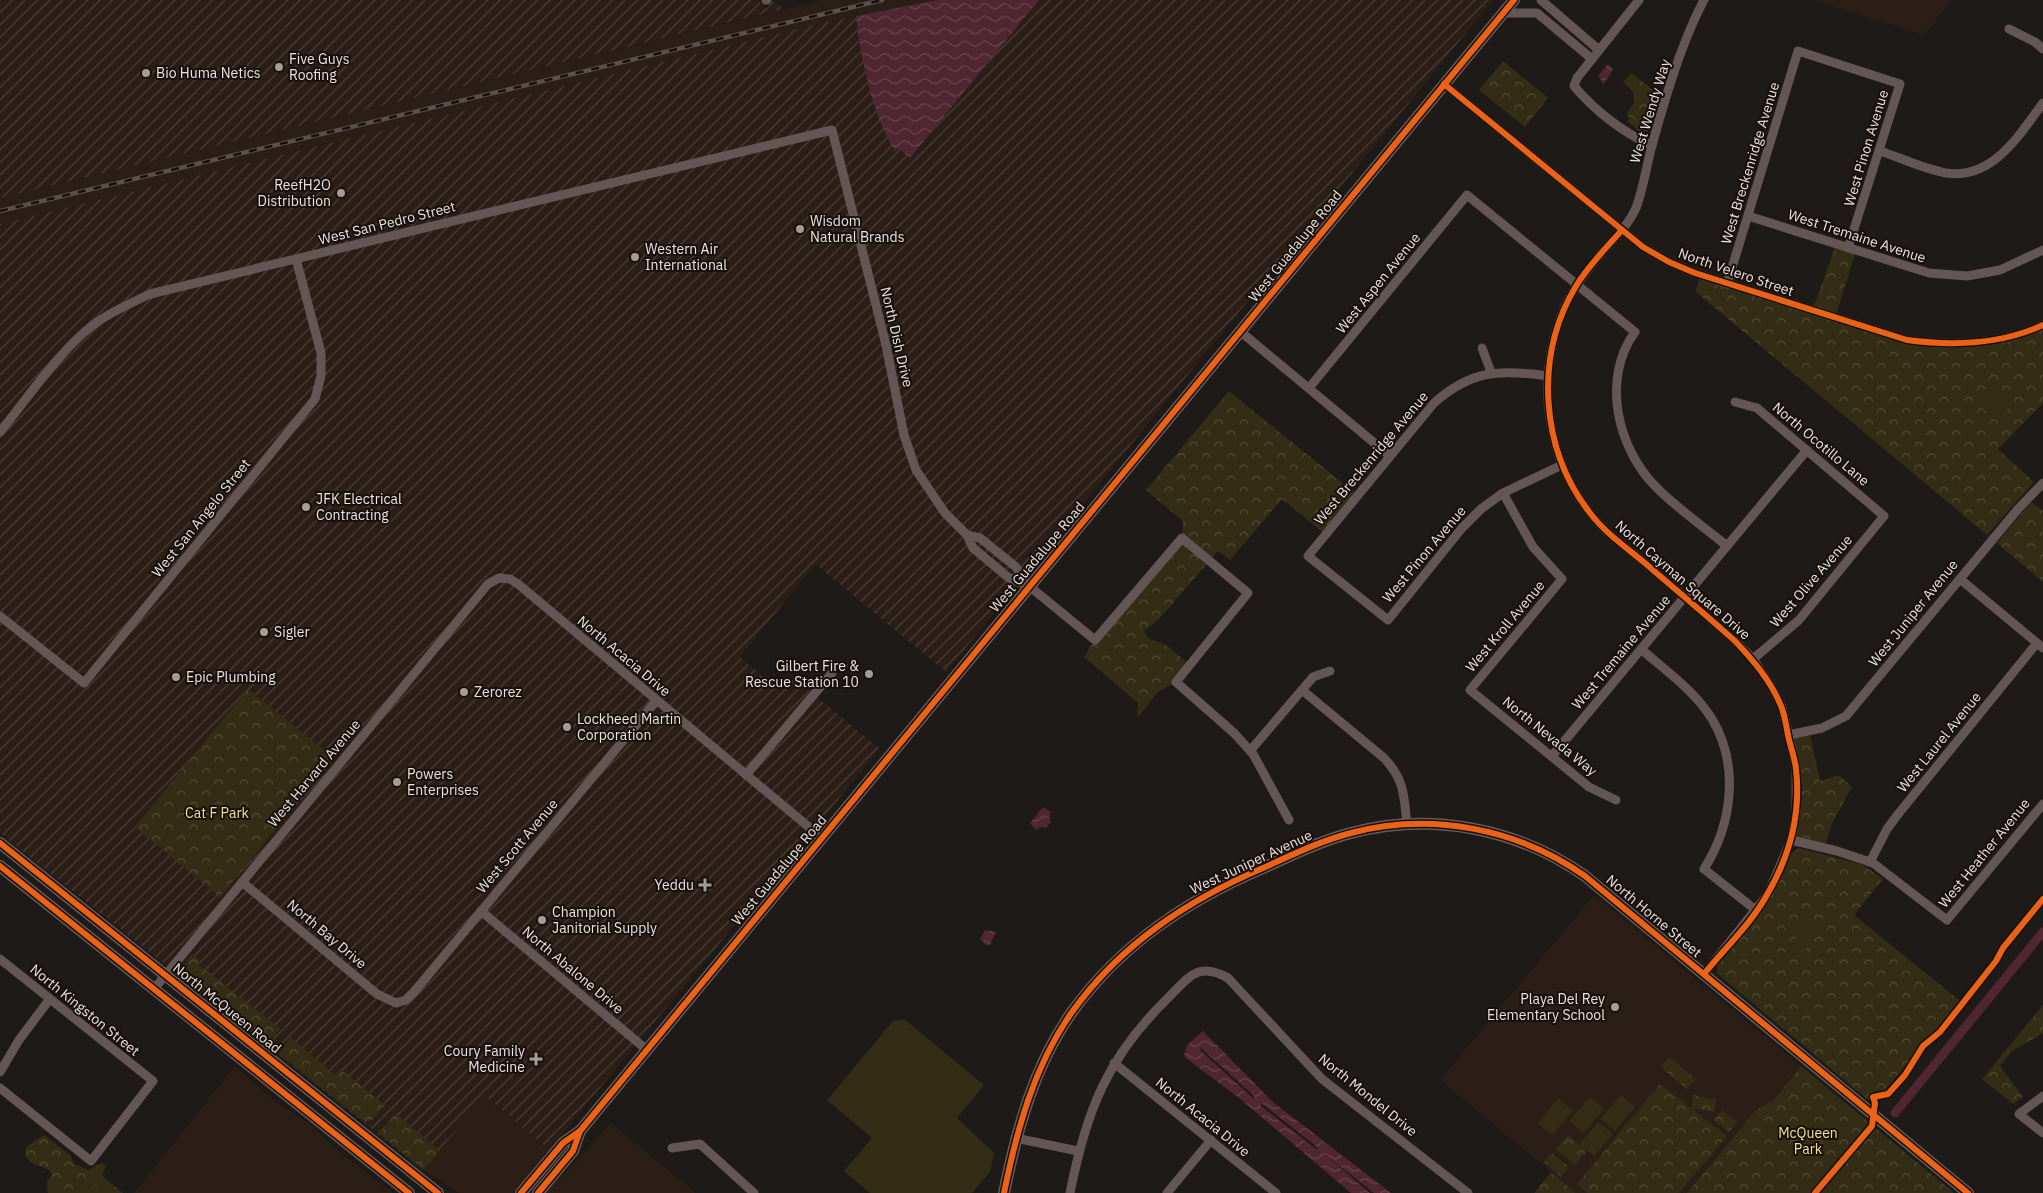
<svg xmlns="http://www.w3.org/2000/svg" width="2043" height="1193" font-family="'IBM Plex Sans',sans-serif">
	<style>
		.built { fill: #2b1e17 }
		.industrial { fill: url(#industrial-furrows) }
		.park { fill: url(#park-crowns) }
		.garden { fill: #342d15 }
		.water { fill: url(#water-waves); fill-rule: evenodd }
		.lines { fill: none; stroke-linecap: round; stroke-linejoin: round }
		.canal { stroke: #4f2631; stroke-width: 9 }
		.street { stroke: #645654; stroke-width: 9 }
		.secondary { stroke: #675957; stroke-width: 12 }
		.rail-casing { stroke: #59514f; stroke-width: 4.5 }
		.rail { stroke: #18100b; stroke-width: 2.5; stroke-dasharray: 8; stroke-linecap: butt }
		.cycleway-casing { stroke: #18100b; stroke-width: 9 }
		.cycleway { stroke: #ea6118; stroke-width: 6 }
		.poi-dot { fill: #a39d9a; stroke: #18100b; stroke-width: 2 }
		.labels { text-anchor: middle; stroke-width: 4; stroke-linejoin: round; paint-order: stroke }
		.poi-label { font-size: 14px; fill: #eae4e0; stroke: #18100b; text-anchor: start }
		.street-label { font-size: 14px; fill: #eae4e0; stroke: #18100b }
		.park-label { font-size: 14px; fill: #f4e093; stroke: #18100b }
	</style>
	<defs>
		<pattern id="industrial-furrows" width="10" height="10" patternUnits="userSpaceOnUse" patternTransform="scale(1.25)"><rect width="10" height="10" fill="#2b1e17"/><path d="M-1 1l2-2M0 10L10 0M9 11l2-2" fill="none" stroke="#4a3f38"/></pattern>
		<pattern id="park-crowns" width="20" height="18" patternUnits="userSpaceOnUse" patternTransform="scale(1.25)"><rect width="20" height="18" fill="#342d15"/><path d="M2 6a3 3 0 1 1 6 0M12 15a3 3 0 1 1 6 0" fill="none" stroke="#524b37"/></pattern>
		<pattern id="water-waves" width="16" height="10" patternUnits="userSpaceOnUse" patternTransform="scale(1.25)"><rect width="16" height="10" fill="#4f2631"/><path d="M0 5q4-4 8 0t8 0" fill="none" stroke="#68454f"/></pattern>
	</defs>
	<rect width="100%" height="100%" fill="#1e1a18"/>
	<g class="built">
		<path d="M823,0H938L817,24L0,224V198Z"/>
		<path d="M1813,0H1952L1924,35Z"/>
		<path d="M1594,895L1801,1066L1774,1100L1756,1110L1687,1193H1576L1440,1080Z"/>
		<path d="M235,1066L276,1102L313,1126L332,1146L393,1193H134Z"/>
		<path d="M485,1096L549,1150L513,1193H459L423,1170Z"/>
		<path d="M611,1123L696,1193H545L576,1162Z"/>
	</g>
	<g class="industrial">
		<path d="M0,0H757L767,8L773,1L784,9L0,198Z"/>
		<path d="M938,0H1493L946,672L815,564L740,657L781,692L793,677L880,749L549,1150L485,1096L423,1170L0,833V224L817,24Z"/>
	</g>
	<g class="park">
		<path d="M1503,61L1548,98L1525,127L1479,90Z"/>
		<path d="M1631,73L1661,96L1650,130L1641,133L1627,121L1630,118L1626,115L1634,103V93L1623,82Z"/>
		<path d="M1836,244L1856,251L1835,318L1907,340L1973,343L2043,325V403L1998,449L2034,482L1987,535L1696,292L1700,275L1812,311Z"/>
		<path d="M1229,391L1357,495L1325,534L1282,499L1230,560L1218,551L1159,619L1144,631L1148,638L1166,645L1190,665L1176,682L1158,692L1137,718L1138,703L1084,657L1095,640L1182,538L1183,521L1146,490Z"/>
		<path d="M2031,502L2043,511V582L1997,543Z"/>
		<path d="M248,689L334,758L220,897L135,827Z"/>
		<path d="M1809,730L1820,781L1839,775L1852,787L1833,821L1824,848L1791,840L1796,767L1788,735Z"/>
		<path d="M1799,848L1863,865L1883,879L1854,915L1960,1001L1873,1104L1718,974L1717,966L1766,905L1791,853Z"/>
		<path d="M192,954L199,960V965L281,1029L265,1043L183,978L184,965Z"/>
		<path d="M2043,1005V1033L2012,1051L2000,1066L2023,1097L2013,1104L1982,1079Z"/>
		<path d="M290,1037L335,1075L340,1069L385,1105L372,1120L363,1121L279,1054Z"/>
		<path d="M1669,1057L1696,1079L1687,1089L1661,1067Z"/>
		<path d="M1801,1066L1954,1193H1687L1756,1110L1774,1100Z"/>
		<path d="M1660,1084L1691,1108L1694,1095L1716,1100L1714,1112L1691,1108L1727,1136L1679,1193H1587L1577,1184Z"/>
		<path d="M1722,1110L1737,1122L1729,1132L1714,1120Z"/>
		<path d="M396,1113L440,1151L423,1170L379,1133Z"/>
		<path d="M44,1135L71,1156L73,1163L88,1170L102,1163L106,1166L102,1176L123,1193H48L47,1182L52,1175L49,1170L30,1162L25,1155L26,1147Z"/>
		<path d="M1568,1135L1587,1151L1575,1165L1556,1149Z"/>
		<path d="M1552,1153L1569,1167L1561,1177L1544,1162Z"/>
		<path d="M1551,1172L1576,1193H1534Z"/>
	</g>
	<g class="garden">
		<path d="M1987,387L2009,407L1997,421L1974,401Z"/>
		<path d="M1804,921L1819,934L1803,952L1791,943L1801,931L1799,926Z"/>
		<path d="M904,1019L984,1085L957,1118L994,1153L990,1172L972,1193H870L844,1171L872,1138L827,1100L893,1021Z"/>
		<path d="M1621,1095L1635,1107L1615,1131L1600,1119Z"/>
		<path d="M1590,1097L1604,1109L1584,1133L1569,1121Z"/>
		<path d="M1558,1098L1573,1111L1552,1135L1538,1123Z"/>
		<path d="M1598,1122L1613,1134L1594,1156L1580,1144Z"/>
		<path d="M92,1183L105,1193H84Z"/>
	</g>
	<g class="water">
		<path d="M938,0H1039L910,158L898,148L895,151C872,114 861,60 856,16Z"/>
		<path d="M1608,64L1613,69L1604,84L1598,76Z"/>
		<path d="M1043,807L1051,812L1049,818L1051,822L1046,828L1041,827L1036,830L1030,823Z"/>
		<path d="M985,930L996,932L990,945H986L980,939Z"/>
		<path d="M1203,1031L1273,1102L1391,1193H1374L1323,1153L1370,1193H1351L1239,1098L1187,1059L1184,1056L1187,1045ZM1201,1048L1254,1096V1099L1200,1050ZM1261,1103L1317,1147V1150L1261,1106Z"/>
	</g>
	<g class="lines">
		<path class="canal" d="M1895,1113L2043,932"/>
		<g class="street">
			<path d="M766,0H767"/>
			<path d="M1541,0L1599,50"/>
			<path d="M1639,0L1577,78L1574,86C1596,112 1623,132 1652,146"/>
			<path d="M1503,13H1537L1592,59"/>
			<path d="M2009,29L2035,42L2043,49"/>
			<path d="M1444,84L1643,247L1669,262L1695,273L1907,340C1952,346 2000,345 2043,325"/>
			<path d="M1880,151C1901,158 1924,169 1946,173C1993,180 2019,135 2043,103"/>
			<path d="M1748,216L1929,273L1967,276L2000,270L2043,250"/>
			<path d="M1727,284L1798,51L1900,84L1848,248"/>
			<path d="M1241,332L1390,456"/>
			<path d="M1482,348L1491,372"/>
			<path d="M1548,376C1500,369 1471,370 1434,403L1308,556L1388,620L1462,528L1481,509L1503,493L1562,465"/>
			<path d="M1309,388L1467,195L1635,332C1601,378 1617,449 1657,488C1678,509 1704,527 1727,546"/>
			<path d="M1735,402L1757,408L1884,516L1799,620L1753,659"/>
			<path d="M0,432C26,400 61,349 93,325C110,312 131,303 150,294L832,130L886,345L904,435L916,470L945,513L967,535L973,548L1009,578L1029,586"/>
			<path d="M1503,493L1533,547L1562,579L1470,690L1589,787L1616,800"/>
			<path d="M967,535L980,538L1016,567L1029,586L1095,640L1182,538L1248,593L1176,682L1234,733L1253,754L1289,820"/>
			<path d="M1960,579L2043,648"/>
			<path d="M0,616L84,683L315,399L321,376V353L296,259"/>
			<path d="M1641,649C1665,670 1695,691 1712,719C1740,766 1732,825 1704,869L1757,911"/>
			<path d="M1302,690L1384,758C1405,780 1404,797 1407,825"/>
			<path d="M1788,735L1822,728L1846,716L2018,509L2043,483"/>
			<path d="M1250,751L1313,677L1330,671"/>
			<path d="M1552,756L1807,450"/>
			<path d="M746,775L832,673"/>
			<path d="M1791,840L1837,851L1873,863L1947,920L2043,804"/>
			<path d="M1870,862L1887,829L1899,813L2037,643"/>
			<path d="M242,882L377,994L396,1003L406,1000L414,992L656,701"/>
			<path d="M481,911L647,1050"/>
			<path d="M0,959L153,1081L91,1161L0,1088"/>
			<path d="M1704,974L1768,894L1791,840L1796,813V767L1782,707L1770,684L1753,659L1735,641C1706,615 1676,589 1646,564C1627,548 1605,533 1590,513C1547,458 1536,382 1561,316C1570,291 1587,270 1604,250C1615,238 1629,224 1636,208C1643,189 1646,169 1651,149C1664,102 1681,43 1704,0"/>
			<path d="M154,989L488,584L499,578L510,579L518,584L822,838"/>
			<path d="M1114,1063L1276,1193"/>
			<path d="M0,1072L19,1040L49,1000"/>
			<path d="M2043,1096L2019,1114L2043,1133"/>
			<path d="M1015,1138L1078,1151"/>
			<path d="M672,1148L700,1144L754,1193"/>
			<path d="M1070,1193C1086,1112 1107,1057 1168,998C1189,977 1198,961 1228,978L1322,1079L1468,1193"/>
			<path d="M1167,1193L1211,1140"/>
		</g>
		<g class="secondary">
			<path d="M0,843L438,1193"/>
			<path d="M0,866L409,1193"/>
			<path d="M521,1193L563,1143L580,1131L1514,0"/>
			<path d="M538,1193L573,1151L580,1131"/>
			<path d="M1004,1193C1017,1129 1034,1066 1072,1012C1121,944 1188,900 1263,868C1292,855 1320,841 1351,833C1431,812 1517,828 1585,876L1968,1193"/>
		</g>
		<g class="rail-casing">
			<path id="rail" d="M0,211L882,0"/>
		</g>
		<use href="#rail" class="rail"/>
		<g class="cycleway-casing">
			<g id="cycleway">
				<path d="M1444,84L1643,247L1669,262L1695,273L1907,340C1952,346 2000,345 2043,325"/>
				<path d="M1622,230C1606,248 1588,266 1576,286C1534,356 1540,449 1590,513C1605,533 1627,548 1646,564C1676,590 1706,615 1735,641C1753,660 1771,681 1781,706C1785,715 1786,726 1788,735C1790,746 1795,758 1796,769C1801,813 1790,855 1768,893C1752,923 1725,948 1704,974"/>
				<path d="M0,843L438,1193"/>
				<path d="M0,866L409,1193"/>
				<path d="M521,1193L563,1143L580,1131L1514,0"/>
				<path d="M538,1193L573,1151L580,1131"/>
				<path d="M1004,1193C1017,1129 1034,1066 1072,1012C1121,944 1188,900 1263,868C1292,855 1320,841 1351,833C1431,812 1517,828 1585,876L1968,1193"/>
				<path d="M1815,1193L1872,1126L1875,1103L1873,1097L1888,1094L1905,1075L1923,1046L1940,1032L1996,961L2003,948L2043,899"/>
			</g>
		</g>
		<use href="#cycleway" class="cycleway"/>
	</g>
	<g class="poi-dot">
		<circle cx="279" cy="67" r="5"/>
		<circle cx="146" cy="73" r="5"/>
		<circle cx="341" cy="193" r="5"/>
		<circle cx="800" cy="229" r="5"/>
		<circle cx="635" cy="257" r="5"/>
		<circle cx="306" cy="507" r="5"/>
		<circle cx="264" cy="632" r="5"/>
		<circle cx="869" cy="674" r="5"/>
		<circle cx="176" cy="677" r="5"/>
		<circle cx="464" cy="692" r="5"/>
		<circle cx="567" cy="727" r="5"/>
		<circle cx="397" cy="782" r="5"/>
		<path d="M702.5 877.5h5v5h5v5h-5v5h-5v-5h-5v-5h5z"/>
		<circle cx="542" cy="920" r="5"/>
		<circle cx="1615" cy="1007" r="5"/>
		<path d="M533.5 1051.5h5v5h5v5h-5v5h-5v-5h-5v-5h5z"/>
	</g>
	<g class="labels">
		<g class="poi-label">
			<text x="289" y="64">Five Guys<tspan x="289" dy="16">Roofing</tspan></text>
			<text x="156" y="78">Bio Huma Netics</text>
			<text x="331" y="190" text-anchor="end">ReefH2O<tspan x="331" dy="16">Distribution</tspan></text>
			<text x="810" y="226">Wisdom<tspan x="810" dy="16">Natural Brands</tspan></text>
			<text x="645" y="254">Western Air<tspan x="645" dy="16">International</tspan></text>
			<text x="316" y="504">JFK Electrical<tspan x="316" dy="16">Contracting</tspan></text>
			<text x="274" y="637">Sigler</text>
			<text x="859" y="671" text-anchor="end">Gilbert Fire &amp;<tspan x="859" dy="16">Rescue Station 10</tspan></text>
			<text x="186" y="682">Epic Plumbing</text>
			<text x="474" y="697">Zerorez</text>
			<text x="577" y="724">Lockheed Martin<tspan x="577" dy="16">Corporation</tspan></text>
			<text x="407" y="779">Powers<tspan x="407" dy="16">Enterprises</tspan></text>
			<text x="694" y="890" text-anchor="end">Yeddu</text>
			<text x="552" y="917">Champion<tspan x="552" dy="16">Janitorial Supply</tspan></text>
			<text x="1605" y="1004" text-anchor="end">Playa Del Rey<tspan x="1605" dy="16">Elementary School</tspan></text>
			<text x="525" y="1056" text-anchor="end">Coury Family<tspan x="525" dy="16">Medicine</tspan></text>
		</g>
		<g class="street-label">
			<text transform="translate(1650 111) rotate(-73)" y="5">West Wendy Way</text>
			<text transform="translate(1866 148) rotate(-73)" y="5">West Pinon Avenue</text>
			<text transform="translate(1750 163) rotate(-73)" y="5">West Breckenridge Avenue</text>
			<text transform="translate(387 223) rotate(-14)" y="5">West San Pedro Street</text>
			<text transform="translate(1857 236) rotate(18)" y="5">West Tremaine Avenue</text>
			<text transform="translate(1295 246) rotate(-51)" y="5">West Guadalupe Road</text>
			<text transform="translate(1736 272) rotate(19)" y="5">North Velero Street</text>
			<text transform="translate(1378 283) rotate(-51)" y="5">West Aspen Avenue</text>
			<text transform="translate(897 337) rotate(77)" y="5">North Dish Drive</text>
			<text transform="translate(1821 444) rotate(40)" y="5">North Ocotillo Lane</text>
			<text transform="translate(1371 458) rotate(-50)" y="5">West Breckenridge Avenue</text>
			<text transform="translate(201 518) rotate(-51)" y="5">West San Angelo Street</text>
			<text transform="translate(1424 554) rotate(-50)" y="5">West Pinon Avenue</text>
			<text transform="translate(1037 557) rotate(-50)" y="5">West Guadalupe Road</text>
			<text transform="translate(1683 580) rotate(41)" y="5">North Cayman Square Drive</text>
			<text transform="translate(1811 581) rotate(-49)" y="5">West Olive Avenue</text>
			<text transform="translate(1913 613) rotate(-51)" y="5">West Juniper Avenue</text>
			<text transform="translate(1505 626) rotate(-50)" y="5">West Kroll Avenue</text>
			<text transform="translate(1621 652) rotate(-50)" y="5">West Tremaine Avenue</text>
			<text transform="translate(624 656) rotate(40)" y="5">North Acacia Drive</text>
			<text transform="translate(1550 736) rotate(39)" y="5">North Nevada Way</text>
			<text transform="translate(1939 742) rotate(-51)" y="5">West Laurel Avenue</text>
			<text transform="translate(314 773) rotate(-50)" y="5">West Harvard Avenue</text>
			<text transform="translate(517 846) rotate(-50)" y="5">West Scott Avenue</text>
			<text transform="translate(1984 853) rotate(-51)" y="5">West Heather Avenue</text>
			<text transform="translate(1251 862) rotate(-25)" y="5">West Juniper Avenue</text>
			<text transform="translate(779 870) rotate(-50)" y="5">West Guadalupe Road</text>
			<text transform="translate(1654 916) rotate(40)" y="5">North Horne Street</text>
			<text transform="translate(327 934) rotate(40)" y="5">North Bay Drive</text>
			<text transform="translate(573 970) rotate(40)" y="5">North Abalone Drive</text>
			<text transform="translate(227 1008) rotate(39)" y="5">North McQueen Road</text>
			<text transform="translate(85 1010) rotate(39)" y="5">North Kingston Street</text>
			<text transform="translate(1368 1095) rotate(39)" y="5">North Mondel Drive</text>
			<text transform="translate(1203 1117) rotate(39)" y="5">North Acacia Drive</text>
		</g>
		<g class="park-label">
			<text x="217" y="818">Cat F Park</text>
			<text x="1808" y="1138">McQueen<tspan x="1808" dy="16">Park</tspan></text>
		</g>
	</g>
</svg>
